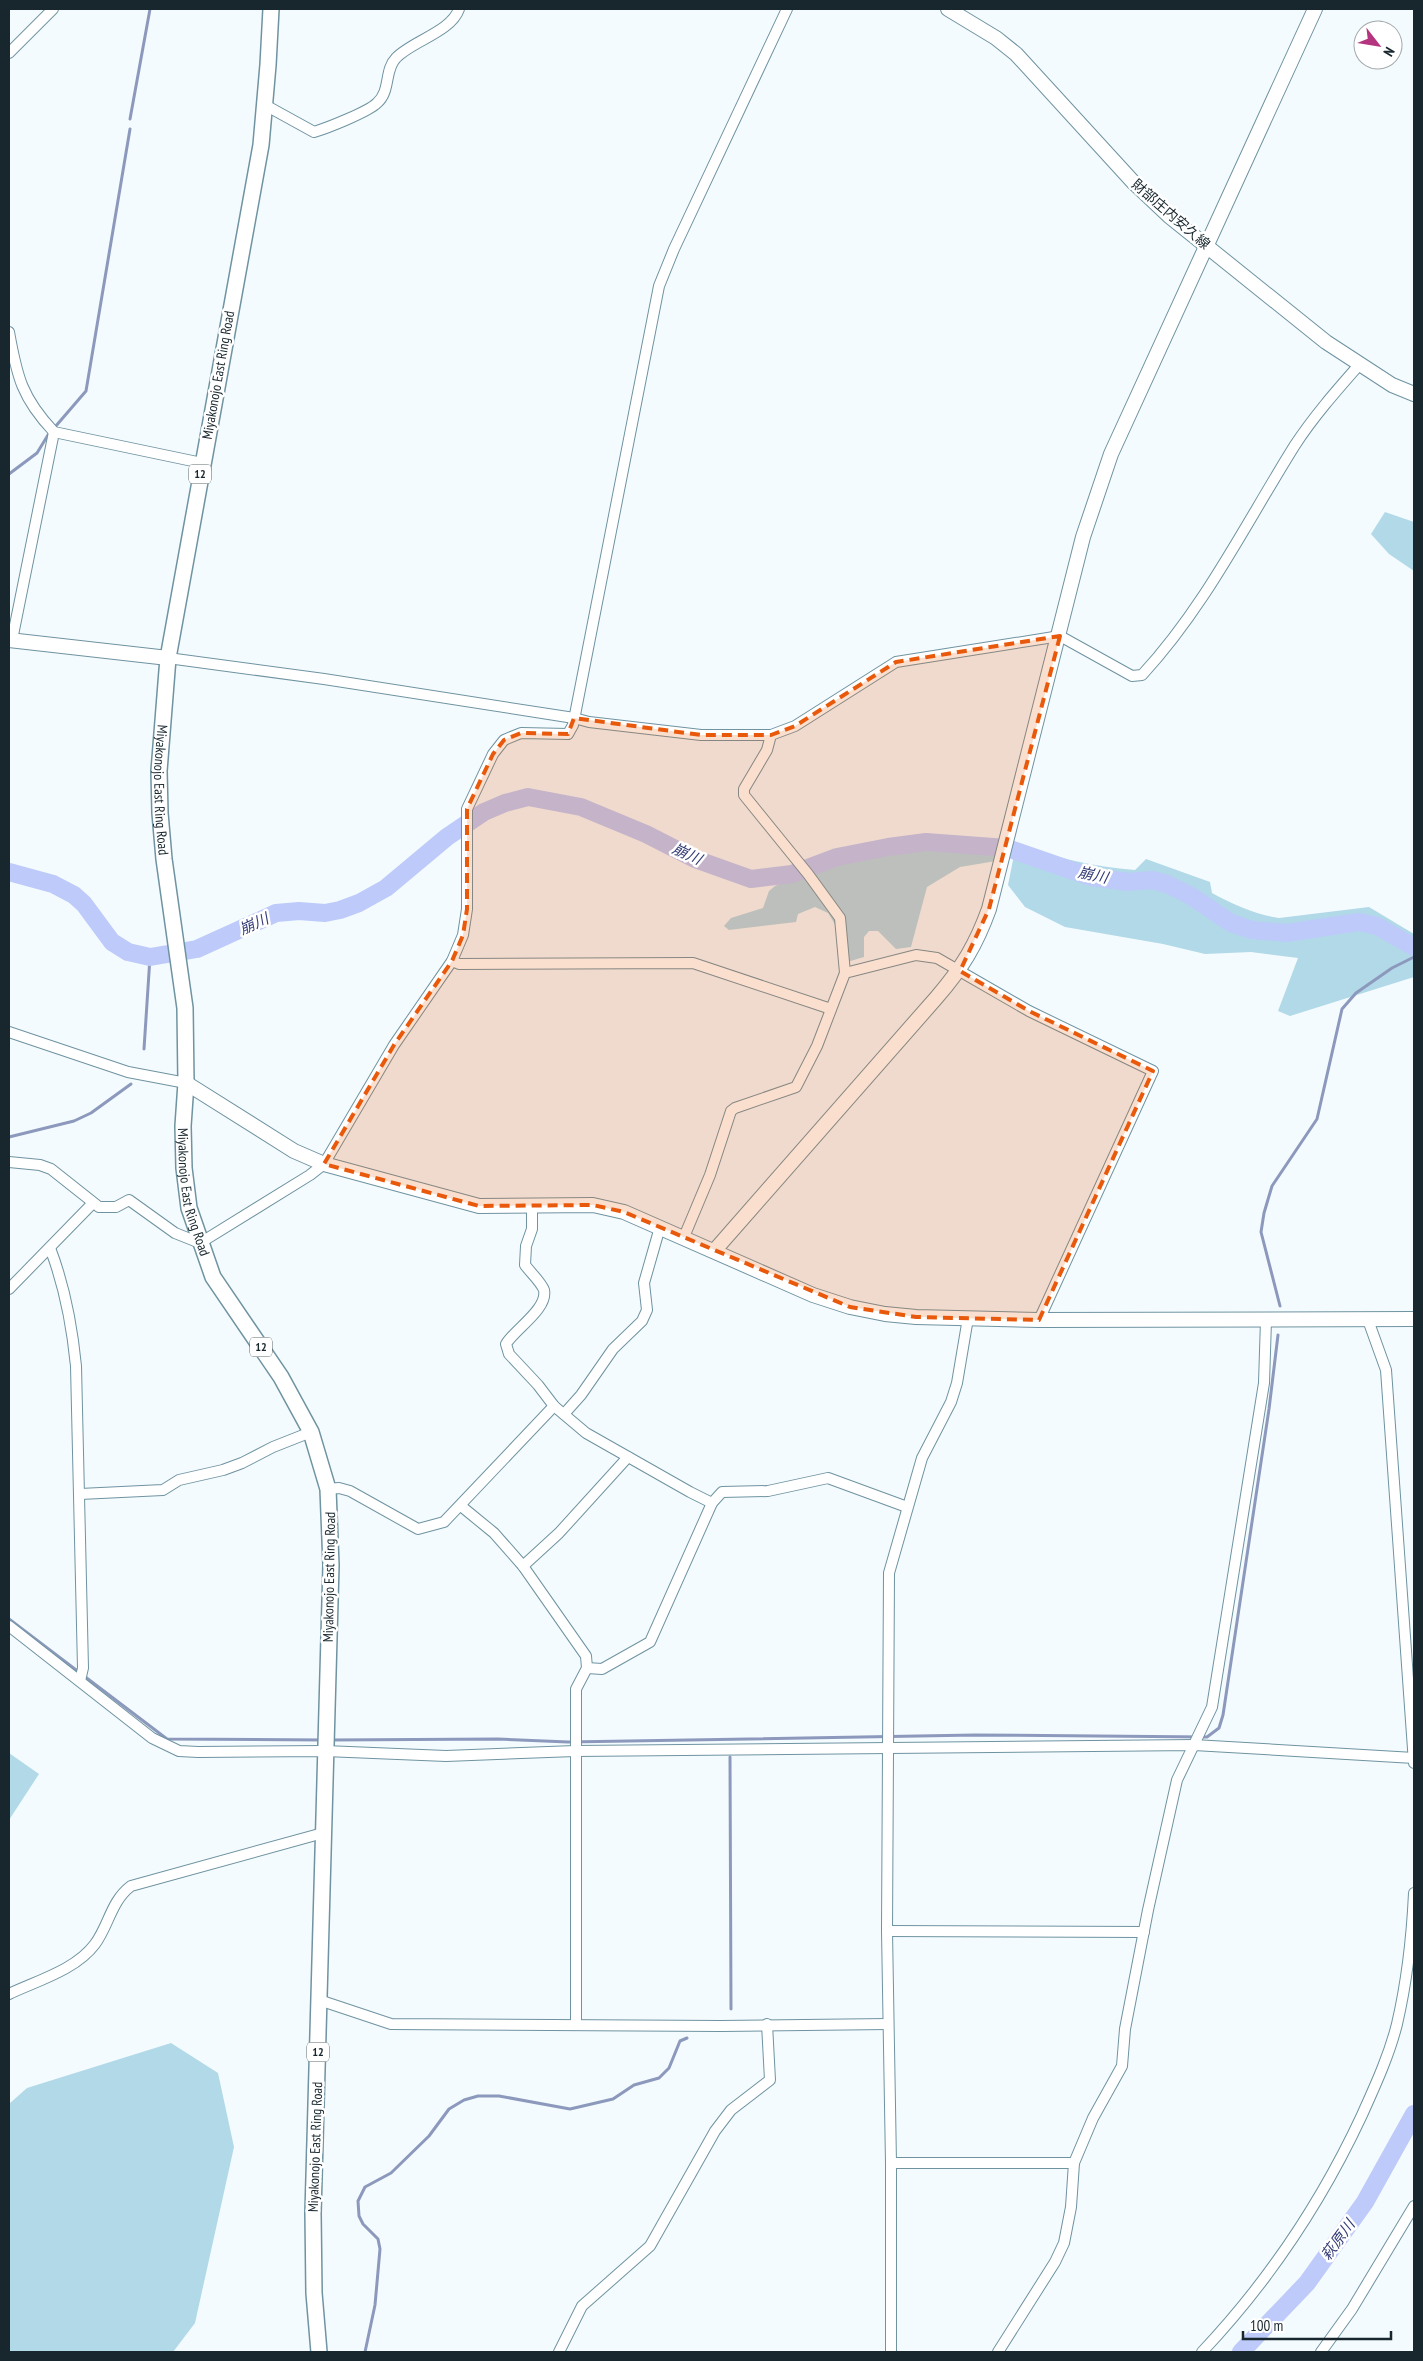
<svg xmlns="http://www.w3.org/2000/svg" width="1423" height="2361" font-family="'PT Sans Narrow','Noto Sans JP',sans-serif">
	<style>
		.green { fill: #b2d9e8 }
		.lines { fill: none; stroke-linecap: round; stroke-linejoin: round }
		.stream { stroke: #8c99bc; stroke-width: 3 }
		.river { stroke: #bdcafa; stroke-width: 18 }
		.street-casing { stroke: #6f93a1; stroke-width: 12 }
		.secondary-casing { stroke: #6f93a1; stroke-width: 16 }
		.primary-casing { stroke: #6f93a1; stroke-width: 18 }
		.street { stroke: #fff; stroke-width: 10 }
		.secondary { stroke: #fff; stroke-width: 14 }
		.primary { stroke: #fff; stroke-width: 15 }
		.marked { fill: #e8590c; fill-opacity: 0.2; stroke: #e8590c; stroke-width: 4; stroke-dasharray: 10 6; stroke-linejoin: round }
		.labels { text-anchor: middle; stroke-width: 5; stroke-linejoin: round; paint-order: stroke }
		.shield { fill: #fff; stroke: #5d686c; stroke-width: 1 }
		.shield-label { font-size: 12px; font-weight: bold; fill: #18272d }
		.street-label { font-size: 14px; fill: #18272d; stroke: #fff }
		.water-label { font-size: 15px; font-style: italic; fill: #323b75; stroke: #fff }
	</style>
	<rect width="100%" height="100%" fill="#f3fbfe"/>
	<g class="green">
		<path d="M1385,512L1414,522V571L1389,554L1371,534Z"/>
		<path d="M974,841L1000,843L996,861L960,867L927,887L911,947L896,949L878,931H869L864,937V957L847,962L839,931L828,913L815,907L798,914L796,922L729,930L724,926L731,918L763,908L769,891L775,886L839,858L889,849Z"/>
		<path d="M1016,845C1056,857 1093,867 1135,870L1146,859L1210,882L1212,893C1232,904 1256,915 1279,918L1369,907L1414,934V977L1290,1016L1278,1011L1298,958L1251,952L1205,954L1163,944L1065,927L1025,907L1008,885Z"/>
		<path d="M9,1753L39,1774L9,1820Z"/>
		<path d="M171,2043L218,2073L234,2147L195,2323L173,2352H9V2104L27,2088Z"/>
	</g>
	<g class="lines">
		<g class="stream">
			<path d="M130,119L150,9"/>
			<path d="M55,427L86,391L130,129"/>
			<path d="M9,474L37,453L48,435"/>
			<path d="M144,1049L150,957"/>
			<path d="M9,1137L74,1121L91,1113L131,1084"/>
			<path d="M1280,1306L1261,1232L1264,1213L1272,1186L1317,1119L1342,1009L1356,993L1392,968L1414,957"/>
			<path d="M9,1619L167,1739L323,1740"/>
			<path d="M331,1740L498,1739L568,1742L975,1735L1207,1737L1219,1728L1223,1715L1269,1409L1278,1335"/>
			<path d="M730,1757L731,2009"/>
			<path d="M365,2352L375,2305L380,2249L378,2239L363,2224L359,2216L358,2201L365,2187L391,2173L429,2136L449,2109L464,2100L478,2096H499L570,2109L613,2099L634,2085L659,2078L669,2068L680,2041L687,2038"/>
		</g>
		<g class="river">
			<path d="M9,872L53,884L74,895L84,904L112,942L128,952L150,957L197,949L276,913L299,911L325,913L340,910L359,903L386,888L447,837L484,812L505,803L528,797L581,807L646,834L695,859L751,879L792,874L837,857L888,847L926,842L1007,848L1091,877L1128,882L1152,880L1167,884L1191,896L1231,923L1252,930L1286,933L1359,922L1377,926L1414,947"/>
			<path d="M1241,2352L1307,2283L1365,2202L1414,2114"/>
		</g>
		<g class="street-casing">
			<g id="street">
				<path d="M9,53L53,9"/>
				<path d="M265,105L314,132C327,128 368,112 377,103C391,91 384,70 396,58C412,41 451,32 459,9"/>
				<path d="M9,332C17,377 22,398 54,432L202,463"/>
				<path d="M12,640L54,432"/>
				<path d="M168,658L324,679L574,718L589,722L701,735H771L795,726L896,662L1060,636L1132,676L1142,675C1205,607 1246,523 1295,445C1314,416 1337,390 1359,365"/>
				<path d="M771,735L767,750L744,789V795L808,874L840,918L845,973"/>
				<path d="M452,961L459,964L693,963L831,1009"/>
				<path d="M9,1032L128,1072L186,1083"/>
				<path d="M9,1162L40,1165L51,1169L99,1207H116L129,1200L175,1233L200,1243L310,1175L324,1164L394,1045L452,961L463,935L467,909V809L493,754L504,740L521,733L568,734L573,725L659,286L674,249L787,9"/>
				<path d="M532,1205V1229L526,1246L525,1265C530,1272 541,1282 544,1290C548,1309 515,1329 506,1344L509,1354L538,1385L554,1406L586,1433L690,1492L712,1503"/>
				<path d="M684,1237L710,1175L731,1111L735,1108L796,1087L817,1046L845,973L916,955L937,958L1029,1011L1153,1071L1039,1320"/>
				<path d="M50,1248C65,1287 72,1325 76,1366L83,1668L80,1681"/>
				<path d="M9,1289L92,1204"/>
				<path d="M1368,1320L1386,1370L1414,1763"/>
				<path d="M564,1414L581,1395L613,1349L642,1321L647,1310L644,1283L660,1227"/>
				<path d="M328,1489L339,1488L350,1491L418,1529L444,1522L554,1406"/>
				<path d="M80,1494L163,1490L179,1480L223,1470L242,1463L273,1447L311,1432"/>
				<path d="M461,1506L494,1533L523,1566L586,1656L587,1668L576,1689V2024"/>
				<path d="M523,1566L559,1533L628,1457"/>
				<path d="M9,1626L152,1738L179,1751L198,1752L325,1751L446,1756L575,1751L1194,1745L1414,1758"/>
				<path d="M587,1668L602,1669L650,1642L712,1503L722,1492L768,1491L828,1478L907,1507"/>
				<path d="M887,1931L1144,1932"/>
				<path d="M9,1994C36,1981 76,1970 95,1944C109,1925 111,1901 131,1886L323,1833"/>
				<path d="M319,2000L391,2024L721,2026L888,2024"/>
				<path d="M891,2163H1074"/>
				<path d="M559,2352L582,2306L650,2246L715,2131L731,2110L770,2080L767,2024"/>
				<path d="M891,2352V2163L887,1931L889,1573L922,1458L951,1402L957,1383L968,1318"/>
				<path d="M998,2352L1055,2262L1064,2243L1071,2207L1074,2163L1093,2118L1122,2066L1125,2029L1148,1910L1177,1780L1212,1707L1264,1383L1266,1320"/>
				<path d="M1202,2352C1268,2282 1321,2203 1362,2115C1375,2086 1389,2056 1397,2024C1407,1981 1412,1936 1414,1893"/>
				<path d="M1321,2352L1352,2309L1414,2206"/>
			</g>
		</g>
		<g class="secondary-casing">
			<g id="secondary">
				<path d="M948,9L996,38L1016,54L1134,183L1169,216L1326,342L1392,385L1414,394"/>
				<path d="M9,640L168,658"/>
				<path d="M186,1083L294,1151L324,1164L479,1206L593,1205L624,1212L813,1295L850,1307L885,1314L916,1317L1039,1320L1414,1319"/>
				<path d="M715,1250L937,997C962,968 976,945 989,909L1083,537L1111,454L1315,9"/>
			</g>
		</g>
		<g class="primary-casing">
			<g id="primary">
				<path id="s1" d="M271,9L268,65L261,145L168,658L159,771L160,813L164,859L185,1008L186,1083L183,1126L184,1168L189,1208L213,1277L281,1377L311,1432L328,1489L331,1565L313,2213L314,2293L319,2352"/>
			</g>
		</g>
		<use href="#street" class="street"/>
		<use href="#secondary" class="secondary"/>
		<use href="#primary" class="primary"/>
	</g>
	<path class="marked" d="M1060,636L989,909L960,971L1029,1011L1153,1071L1039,1320L916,1317L850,1307L624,1212L593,1205L479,1206L324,1164L394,1045L452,961L463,935L467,909V809L493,754L504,740L521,733L568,734L574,718L701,735H771L795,726L896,662Z"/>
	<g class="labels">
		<g class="shield">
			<rect x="189" y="464.5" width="22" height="19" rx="4"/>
			<rect x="250" y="1337.5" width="22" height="19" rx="4"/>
			<rect x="307" y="2042.5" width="22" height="19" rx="4"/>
		</g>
		<g class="shield-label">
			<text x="200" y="478">12</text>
			<text x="261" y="1351">12</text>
			<text x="318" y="2056">12</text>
		</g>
		<g class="street-label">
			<text transform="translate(1171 214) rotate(41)" y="5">財部庄内安久線</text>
			<text transform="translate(218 375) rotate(-80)" y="5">Miyakonojo East Ring Road</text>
			<text dy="5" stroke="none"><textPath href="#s1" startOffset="790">Miyakonojo East Ring Road</textPath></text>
			<text dy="5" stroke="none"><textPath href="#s1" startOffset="1195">Miyakonojo East Ring Road</textPath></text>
			<text transform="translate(329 1577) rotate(-89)" y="5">Miyakonojo East Ring Road</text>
			<text transform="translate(315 2147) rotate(-88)" y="5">Miyakonojo East Ring Road</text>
		</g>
		<g class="water-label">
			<text transform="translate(687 854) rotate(25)" y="5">崩川</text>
			<text transform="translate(1093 875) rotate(12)" y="5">崩川</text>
			<text transform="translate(254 924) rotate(-24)" y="5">崩川</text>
			<text transform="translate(1338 2240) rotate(-54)" y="5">萩原川</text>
		</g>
	</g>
	<rect width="1423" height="2361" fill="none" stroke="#18272d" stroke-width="20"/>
	<g transform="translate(1378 45) rotate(121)"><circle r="24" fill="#ffffff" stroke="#a3a9ab"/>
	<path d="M0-4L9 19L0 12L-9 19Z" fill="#b5347f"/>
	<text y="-8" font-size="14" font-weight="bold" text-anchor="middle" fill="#18272d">N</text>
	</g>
	<path d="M1243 2331v8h148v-8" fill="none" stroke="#18272d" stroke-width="2.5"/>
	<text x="1250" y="2331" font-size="15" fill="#18272d" stroke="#ffffff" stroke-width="4" paint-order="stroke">100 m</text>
</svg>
